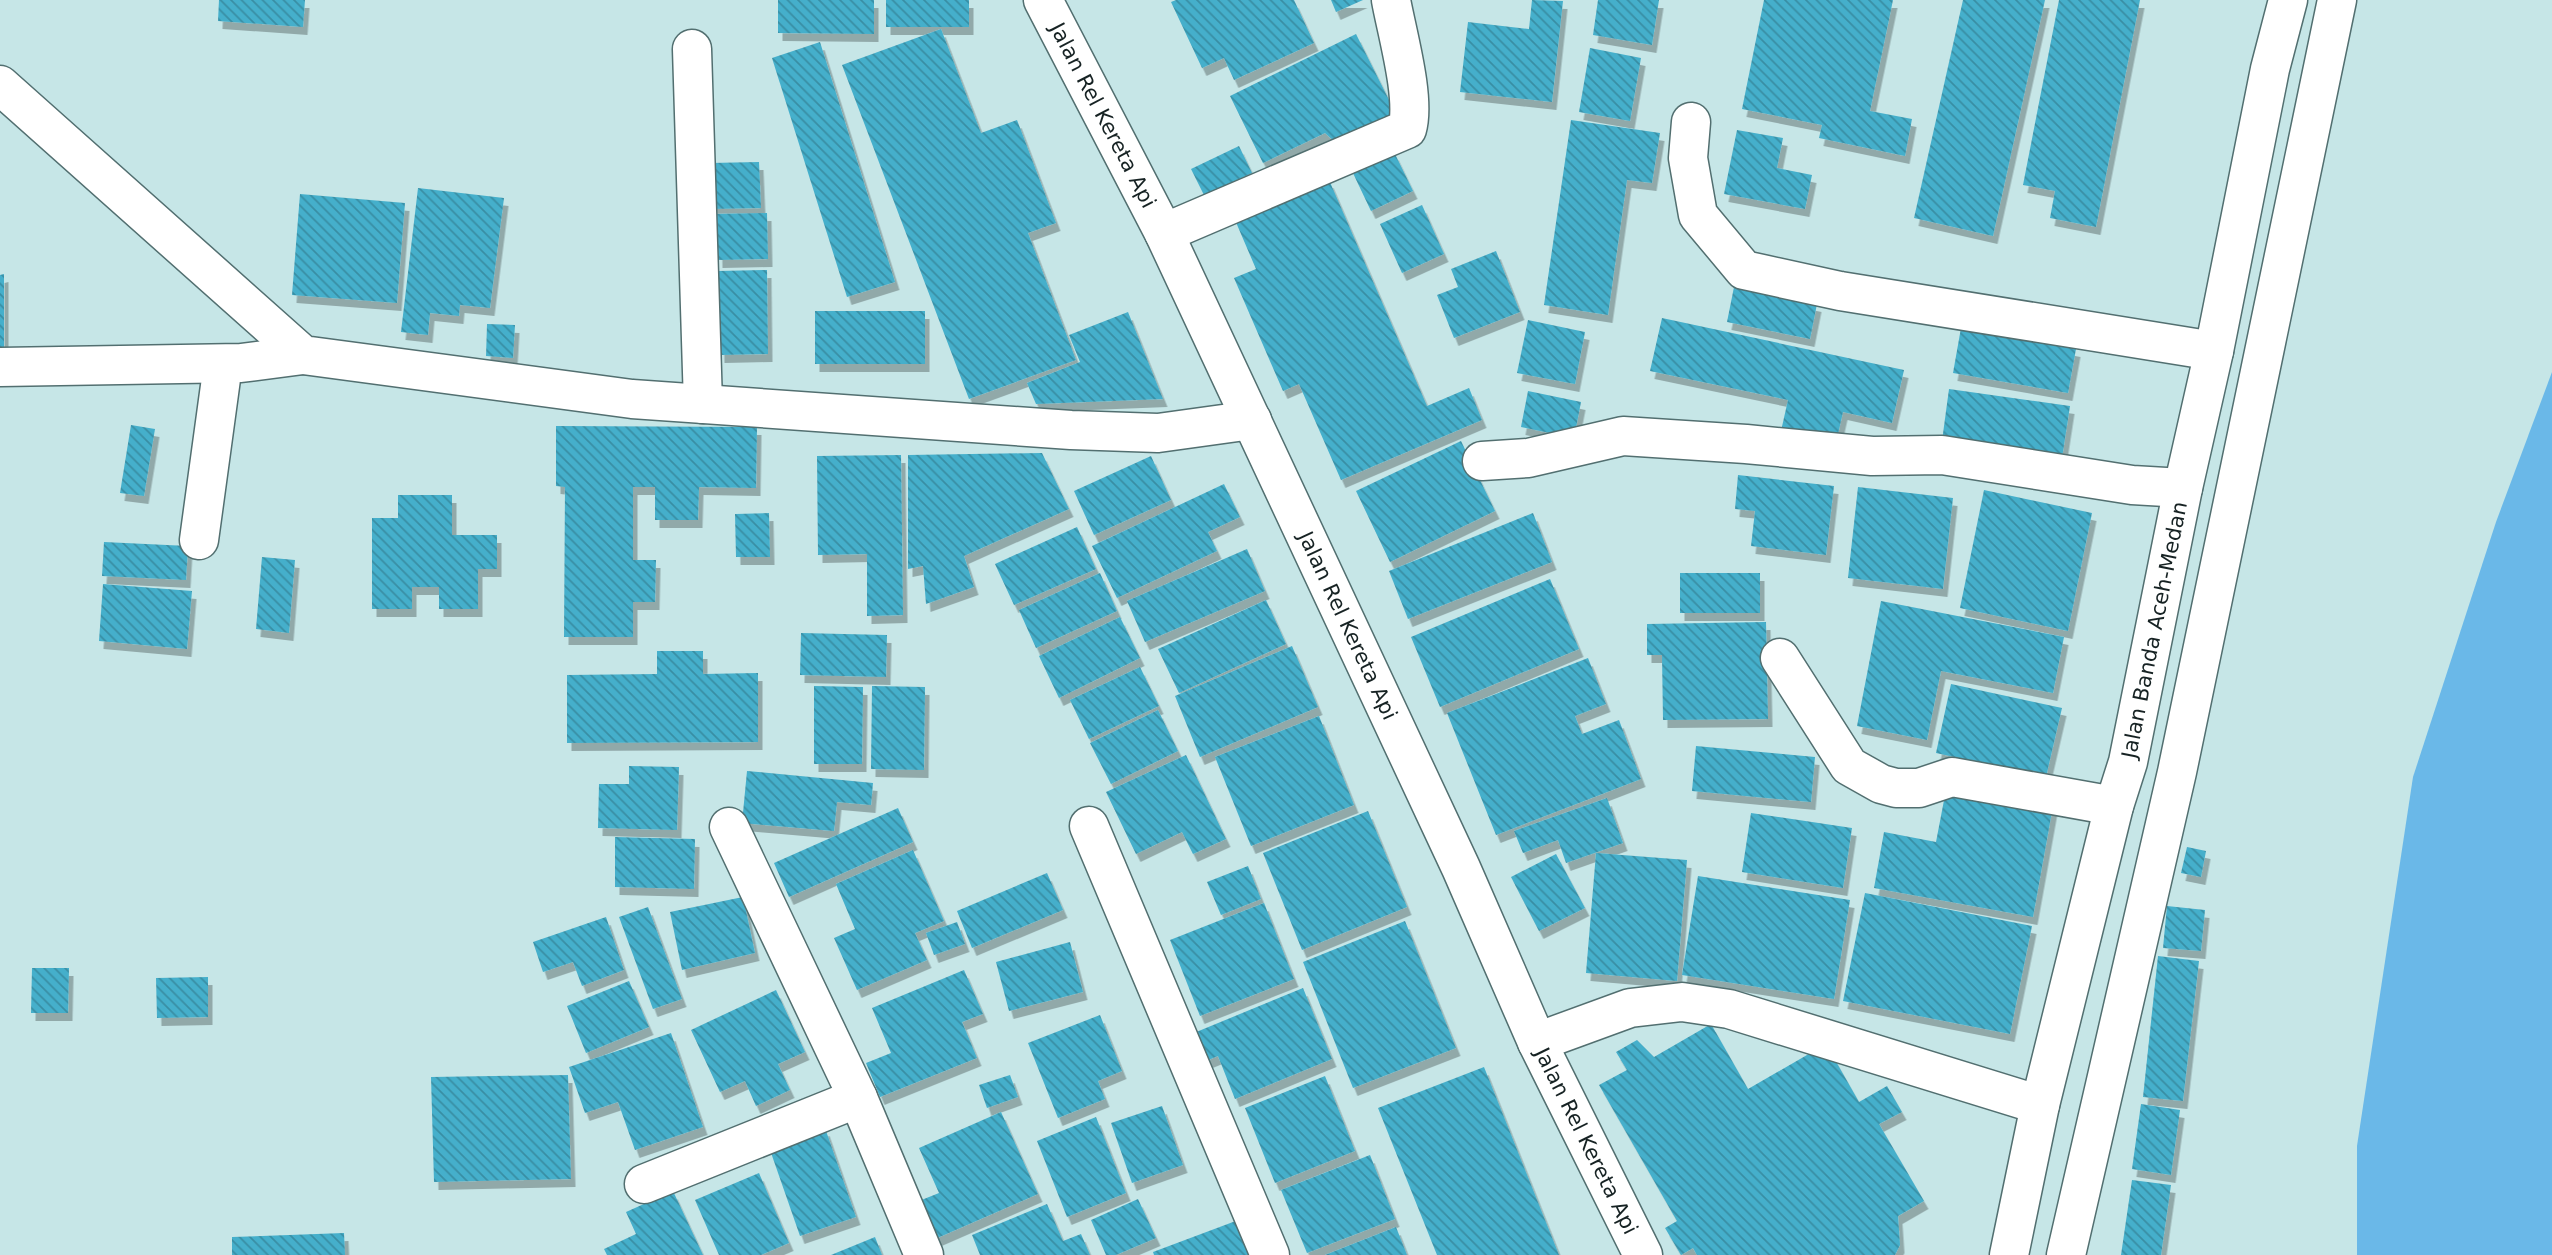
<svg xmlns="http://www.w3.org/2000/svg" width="2552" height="1255" font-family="'DejaVu Sans',sans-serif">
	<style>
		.water { fill: #6ab8e8 }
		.building { fill: url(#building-back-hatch); filter: url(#shadow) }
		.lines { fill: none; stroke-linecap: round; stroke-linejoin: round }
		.minor-casing { stroke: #526f70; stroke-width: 41 }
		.major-casing { stroke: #526f70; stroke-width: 41 }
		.highway-casing { stroke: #526f70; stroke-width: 41 }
		.minor { stroke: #fff; stroke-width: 38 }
		.major { stroke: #fff; stroke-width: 38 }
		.highway { stroke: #fff; stroke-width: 38 }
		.labels { text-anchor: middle; stroke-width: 5; stroke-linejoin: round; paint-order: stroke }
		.street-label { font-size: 21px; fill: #162223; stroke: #c6e6e7 }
	</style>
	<defs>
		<pattern id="building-back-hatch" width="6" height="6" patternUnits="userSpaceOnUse" patternTransform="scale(1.75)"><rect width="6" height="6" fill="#45afcb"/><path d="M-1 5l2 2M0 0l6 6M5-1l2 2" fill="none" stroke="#398ea4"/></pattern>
		<filter id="shadow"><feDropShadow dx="4.5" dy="8" stdDeviation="0" flood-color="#0004"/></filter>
	</defs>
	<rect width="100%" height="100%" fill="#c6e6e7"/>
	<path class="water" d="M2552,372V1255H2357V1146L2413,777L2496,522Z"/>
	<g class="building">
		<path d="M219,0H305L303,27L218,21Z"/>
		<path d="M778,0H874V34L778,33Z"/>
		<rect x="886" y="0" width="83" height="27"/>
		<path d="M1176,0H1294L1314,43L1234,80L1224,58L1202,68L1171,2Z"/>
		<path d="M1331,0H1363L1336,12Z"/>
		<path d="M1532,0L1563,1L1552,102L1460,92L1468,22L1529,29Z"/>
		<path d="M1598,0H1659L1652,45L1593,35Z"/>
		<path d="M1764,0H1893L1870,111L1912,119L1905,156L1819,138L1822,125L1742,109Z"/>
		<path d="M1963,0H2045L1993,236L1914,218Z"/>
		<path d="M2059,0H2140L2096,227L2050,218L2055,191L2023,185Z"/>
		<path d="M941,29L981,133L1017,120L1056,223L1028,233L1076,360L969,399L842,65Z"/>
		<path d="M1356,34L1396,114L1336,143L1325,133L1263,163L1230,96Z"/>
		<path d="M820,42L895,282L847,297L772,58Z"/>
		<path d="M1590,48L1641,58L1630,121L1579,112Z"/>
		<path d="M1571,120L1660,133L1652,183L1627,180L1608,315L1544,305Z"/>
		<path d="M1737,130L1783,138L1777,168L1812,175L1805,209L1724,194Z"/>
		<path d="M1239,146L1252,173L1204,195L1191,169Z"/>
		<path d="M1394,152L1413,191L1371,211L1352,171Z"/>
		<path d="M759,162L761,208L710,209V163Z"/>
		<path d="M1329,180L1427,406L1469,388L1482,420L1341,480L1299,384L1283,391L1234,278L1256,269L1235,220Z"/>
		<path d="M418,188L504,198L490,308L460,305L459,316L430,313L428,335L401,332Z"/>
		<path d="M300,194L405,203L397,303L292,295Z"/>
		<path d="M1422,205L1444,254L1402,273L1380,224Z"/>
		<path d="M767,213L768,259L718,260L717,214Z"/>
		<path d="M1496,251L1520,312L1454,338L1437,295L1458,287L1451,269Z"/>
		<path d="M767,270L768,354L720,355L718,271Z"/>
		<path d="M4,274V348H0V275Z"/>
		<path d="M1734,287L1817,304L1810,339L1727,322Z"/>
		<rect x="815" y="311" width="110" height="53"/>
		<path d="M1128,312L1163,399L1036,404L1027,383L1080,362L1069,335Z"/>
		<path d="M1662,318L1904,370L1892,423L1843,412L1836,443L1781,431L1788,400L1650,371Z"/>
		<path d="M1528,320L1585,332L1575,384L1517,373Z"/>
		<path d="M487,324L515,325L513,358L486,356Z"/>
		<path d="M1961,328L2076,349L2068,393L1953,373Z"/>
		<path d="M1949,389L2070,406L2062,458L1942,441Z"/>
		<path d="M1528,391L1581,402L1574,438L1521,427Z"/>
		<path d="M131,425L155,429L144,496L120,493Z"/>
		<path d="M556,426L757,427L756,488L699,487L698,520H655V487H633V560H656L655,602H633V637H564L565,487L556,486Z"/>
		<path d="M1461,441L1495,511L1390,562L1356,491Z"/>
		<path d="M1042,453L1069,509L964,556L974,587L926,604L923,566L908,569V455Z"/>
		<path d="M901,455L903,615L867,616V554L818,555L817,456Z"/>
		<path d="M1151,456L1171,500L1094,535L1074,491Z"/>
		<path d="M1738,475L1834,486L1826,555L1751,546L1755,511L1735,509Z"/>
		<path d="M1224,484L1240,517L1208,532L1217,551L1117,598L1092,546Z"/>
		<path d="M1858,487L1953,498L1943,589L1848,578Z"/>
		<path d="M1984,490L2092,513L2068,631L1960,608Z"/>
		<path d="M398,495H452V535H497V569H478V609H439V587H412V609H372V518H398Z"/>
		<path d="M769,513L770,557H736L735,514Z"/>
		<path d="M1533,513L1552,562L1408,619L1389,571Z"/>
		<path d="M1077,527L1096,569L1014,605L995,564Z"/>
		<path d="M104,542L188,546L186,580L102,576Z"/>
		<path d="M1247,549L1265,591L1145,642L1127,601Z"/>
		<path d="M262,557L295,560L289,633L256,629Z"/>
		<path d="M1100,573L1117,611L1036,648L1019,610Z"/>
		<rect x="1680" y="573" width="80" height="40"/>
		<path d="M1550,579L1579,649L1440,707L1411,637Z"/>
		<path d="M103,584L192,591L187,649L99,641Z"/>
		<path d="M1266,600L1286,644L1179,693L1158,649Z"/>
		<path d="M1881,601L2064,637L2053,693L1941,671L1927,740L1857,726Z"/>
		<path d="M1120,617L1140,658L1059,698L1039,656Z"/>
		<path d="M1766,622L1768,719L1663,720L1662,655H1647V624Z"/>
		<path d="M801,633L887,635L886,677L800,675Z"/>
		<path d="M1292,646L1318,707L1200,757L1175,696Z"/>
		<path d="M657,651H703V674L758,673V742L567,743V675L657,674Z"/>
		<path d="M1588,658L1606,704L1575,716L1582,734L1619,720L1641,779L1496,835L1447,713Z"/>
		<path d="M1140,667L1159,706L1089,739L1070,700Z"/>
		<path d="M1951,684L2062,708L2046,777L1936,753Z"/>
		<path d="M814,686L863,687L862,764H814Z"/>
		<path d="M872,686L925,687L924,770L871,769Z"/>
		<path d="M1158,710L1178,751L1111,784L1090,743Z"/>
		<path d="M1319,716L1354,805L1251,846L1215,757Z"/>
		<path d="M1696,746L1815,757L1811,802L1692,791Z"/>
		<path d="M1186,755L1226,839L1193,854L1182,832L1136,854L1106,792Z"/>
		<path d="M629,766L679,767L677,830L598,828L599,784H629Z"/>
		<path d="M747,771L873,783L871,805L837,802L834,831L742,823Z"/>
		<path d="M1969,791L2053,806L2033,917L1874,888L1884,832L1936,842L1945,795L1967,800Z"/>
		<path d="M1607,798L1623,843L1566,863L1558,840L1523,853L1514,831Z"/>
		<path d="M898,808L913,842L789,897L774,863Z"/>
		<path d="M1368,811L1407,907L1302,950L1263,853Z"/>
		<path d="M1751,813L1852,828L1843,888L1742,872Z"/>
		<path d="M615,837L695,839L694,889L615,887Z"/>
		<path d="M2187,847L2206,851L2201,877L2181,873Z"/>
		<path d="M913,850L944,921L915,933L927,960L857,990L834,938L855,929L836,884Z"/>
		<path d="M1596,853L1687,860L1677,981L1586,973Z"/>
		<path d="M1556,854L1585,908L1539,931L1511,877Z"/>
		<path d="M1248,866L1261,899L1221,915L1207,882Z"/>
		<path d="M1047,873L1063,910L972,948L957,911Z"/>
		<path d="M1698,876L1850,900L1834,999L1682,975Z"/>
		<path d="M1865,893L2032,926L2010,1034L1843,1001Z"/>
		<path d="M743,897L755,953L682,970L670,912Z"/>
		<path d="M1264,903L1294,979L1200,1016L1170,940Z"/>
		<path d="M2167,906L2205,910L2201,951L2163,948Z"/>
		<path d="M648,907L682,999L653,1009L619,917Z"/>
		<path d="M606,917L624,970L582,986L573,962L543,972L533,942Z"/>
		<path d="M1405,921L1456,1048L1353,1088L1303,962Z"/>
		<path d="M957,922L965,944L934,955L926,933Z"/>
		<path d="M1070,942L1083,992L1009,1011L996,962Z"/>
		<path d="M2158,956L2199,961L2183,1101L2143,1097Z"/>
		<path d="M32,968H69L68,1013H31Z"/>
		<path d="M964,970L983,1014L962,1022L977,1058L880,1097L866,1063L891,1053L872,1008Z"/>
		<path d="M208,977V1017L157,1018L156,978Z"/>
		<path d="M629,981L649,1027L586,1053L567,1006Z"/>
		<path d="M1303,988L1332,1059L1235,1099L1218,1056L1201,1063L1189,1035Z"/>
		<path d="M776,990L805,1052L778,1064L790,1090L756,1106L745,1081L720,1092L691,1030Z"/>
		<path d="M1100,1015L1122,1071L1098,1081L1105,1099L1058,1118L1028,1043Z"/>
		<path d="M1711,1024L1748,1089L1826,1044L1859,1102L1887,1086L1902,1112L1879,1124L1924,1201L1898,1216L1900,1245L1895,1255H1697L1693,1248L1681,1255L1665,1228L1677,1221L1599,1085L1627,1070L1616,1052L1637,1040L1654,1057Z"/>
		<path d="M671,1033L703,1127L635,1150L618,1102L585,1113L569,1067Z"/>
		<path d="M1484,1067L1559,1255H1437L1378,1108Z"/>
		<path d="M568,1075L571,1179L434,1182L431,1077Z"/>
		<path d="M1010,1075L1018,1097L987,1108L979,1085Z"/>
		<path d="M1325,1076L1355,1151L1275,1183L1245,1108Z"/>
		<path d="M2141,1104L2180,1110L2171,1175L2132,1169Z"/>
		<path d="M1162,1106L1183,1165L1132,1183L1111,1123Z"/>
		<path d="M1001,1112L1038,1194L935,1239L919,1201L939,1193L919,1148Z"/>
		<path d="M1096,1117L1126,1193L1067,1217L1037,1141Z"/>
		<path d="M825,1128L856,1217L800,1236L769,1147Z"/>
		<path d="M1370,1155L1395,1219L1307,1253L1281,1190Z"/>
		<path d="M759,1173L789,1243L761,1255H719L695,1200Z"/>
		<path d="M2132,1180L2171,1185L2161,1255H2121Z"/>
		<path d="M673,1191L703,1255H607L604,1249L636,1234L626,1212Z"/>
		<path d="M1138,1199L1156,1238L1116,1255H1106L1091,1220Z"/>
		<path d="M1047,1204L1063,1241L1081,1234L1090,1255H980L972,1235Z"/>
		<path d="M1241,1219L1255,1255H1154L1153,1252Z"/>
		<path d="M1396,1227L1407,1255H1325Z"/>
		<path d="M344,1233L345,1255H232V1237Z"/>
		<path d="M875,1237L882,1255H831Z"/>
	</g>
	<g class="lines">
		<g class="minor-casing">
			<g id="minor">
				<path d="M692,49L703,404"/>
				<path d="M0,85L303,355L632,399L1071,430L1158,433L1252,420"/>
				<path d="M1691,122L1688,158L1698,215L1744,270L1840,291L2214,351"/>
				<path d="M1164,233L1407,129C1416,99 1397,33 1391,0"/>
				<path d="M0,367L241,363L303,355"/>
				<path d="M1482,461L1528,458L1623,436L1746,444L1872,456L1942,455L2132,485L2183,488"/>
				<path d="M199,540L223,364"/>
				<path d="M1780,658L1849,766L1881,784L1896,788H1919L1952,777L2114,806"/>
				<path d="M1089,826L1270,1255"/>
				<path d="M729,827L858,1098L924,1255"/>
				<path d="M1537,1042L1630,1008L1682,1002L1729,1009L2040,1105"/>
				<path d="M644,1184L858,1098"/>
			</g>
		</g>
		<g class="major-casing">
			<g id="major">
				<path id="s1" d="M1043,0L1164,233L1461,868L1537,1042L1643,1255"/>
			</g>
		</g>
		<g class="highway-casing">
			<g id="highway">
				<path id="s2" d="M2009,1255L2040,1105L2114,806L2128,762L2183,488L2214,351L2270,69L2288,0"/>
				<path d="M2066,1255L2177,772L2337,0"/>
			</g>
		</g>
		<use href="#minor" class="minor"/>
		<use href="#major" class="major"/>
		<use href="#highway" class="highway"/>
	</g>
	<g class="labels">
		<g class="street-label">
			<text dy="7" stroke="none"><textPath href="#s1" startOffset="130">Jalan Rel Kereta Api</textPath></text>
			<text dy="7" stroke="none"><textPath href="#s1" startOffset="696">Jalan Rel Kereta Api</textPath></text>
			<text dy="7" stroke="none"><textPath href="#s2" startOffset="642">Jalan Banda Aceh-Medan</textPath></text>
			<text dy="7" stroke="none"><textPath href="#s1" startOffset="1264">Jalan Rel Kereta Api</textPath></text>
		</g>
	</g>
</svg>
